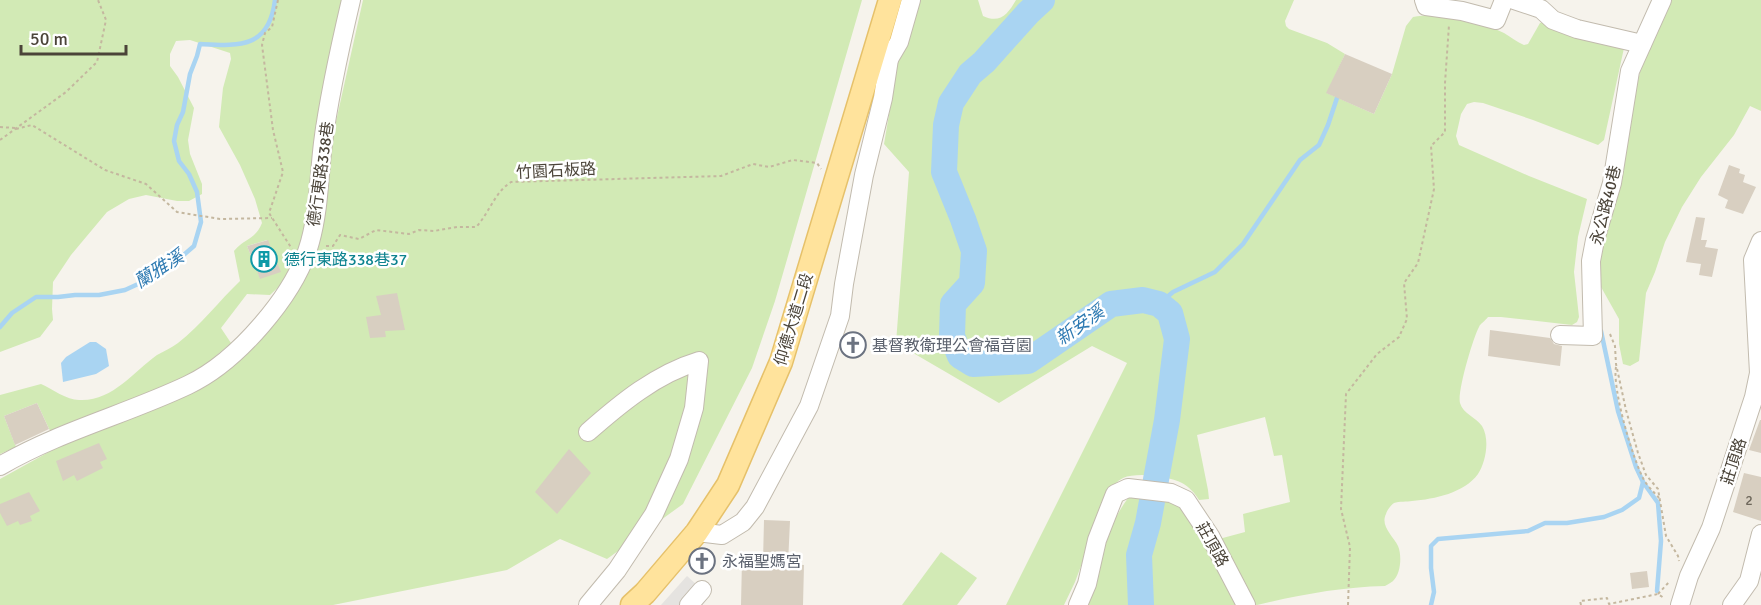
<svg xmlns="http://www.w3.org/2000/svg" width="1761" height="605" font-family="Signika,'Noto Sans TC',sans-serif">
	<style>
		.green { fill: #d2eab5; fill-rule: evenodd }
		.parking { fill: #e5e3e0 }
		.water { fill: #a9d4f2 }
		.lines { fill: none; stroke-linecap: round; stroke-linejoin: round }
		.stream { stroke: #a9d4f2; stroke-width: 4.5 }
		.river { stroke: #a9d4f2; stroke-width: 26 }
		.building { fill: #d8cfc1 }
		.minor-casing { stroke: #c2bbae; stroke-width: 20 }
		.major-casing { stroke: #e6c16a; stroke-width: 25 }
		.path { stroke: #c4b79f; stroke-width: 2; stroke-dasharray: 3 3; stroke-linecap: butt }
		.minor { stroke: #fff; stroke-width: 18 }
		.major { stroke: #ffe39c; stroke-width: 22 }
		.labels { text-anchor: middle; stroke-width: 5; stroke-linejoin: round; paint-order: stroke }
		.number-label { font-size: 14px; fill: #6e675b }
		.street-label { font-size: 16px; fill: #4b4439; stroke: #fff }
		.culture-label { font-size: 16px; fill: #0d838f; stroke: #fff; text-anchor: start }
		.worship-label { font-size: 16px; fill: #5b616d; stroke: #fff; text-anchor: start }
		.water-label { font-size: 18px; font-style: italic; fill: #2e7ab2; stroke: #fff }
	</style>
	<rect width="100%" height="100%" fill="#f6f3ec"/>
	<g class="green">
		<path d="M0,0H344L305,239L287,279L270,295L247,294L221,328L231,343L190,378L51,433L37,403L4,416L16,447L0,454V395L41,384C52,389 67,400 79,400C112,402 133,372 157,355C164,351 171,348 178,343C201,325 219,301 240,281L234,251C246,237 255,240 262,223L255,199L240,165L219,127L223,88L231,59L230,53L190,40L176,41L170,54V66L178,77L194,108L188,140L190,154L202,184V194L189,201H177L146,195L129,199L107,212L71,255L53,282L52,309L53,320L40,337L0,352ZM267,240H268L260,278L247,246Z"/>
		<path d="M363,0H862L775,301L752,368L683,504L607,559L560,539L507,570L333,605H0V479L65,443L199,390L228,368L285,308L333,135Z"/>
		<path d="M915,0H978L983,16C1000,24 1008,14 1016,0H1294L1285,21L1286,26L1289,29L1327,43L1345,54L1327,93L1374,114L1392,74L1406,26L1413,17C1442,12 1477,20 1504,33C1511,37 1517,42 1524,45L1528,44L1540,23L1545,22L1624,48L1604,140L1598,145L1533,120L1483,103L1474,102L1467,104L1461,114L1456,136L1459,145L1529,176L1587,199L1578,237L1574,272L1579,317L1577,322L1572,325L1501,317H1488C1485,321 1480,324 1479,327C1473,338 1457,392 1460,403C1463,414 1476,417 1482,426C1490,439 1486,462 1478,474C1464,493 1435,499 1412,501C1407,502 1399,501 1394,503C1391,505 1387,510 1386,514C1380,526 1393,536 1398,546C1402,555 1401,574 1393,581C1392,582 1387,585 1385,586C1341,587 1299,595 1257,605L1251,604L1219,539L1245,532L1243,514L1290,502L1282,455L1274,456L1265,417L1197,435L1208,490L1209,499L1199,500C1195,493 1189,487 1182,483C1168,476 1137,472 1123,478C1117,481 1113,486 1109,491L1075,582L1064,605H1006L1127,363L1092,346L999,403L896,343L909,172L884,144L894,85L878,82Z"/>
		<path d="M1672,0H1761V111L1750,106L1734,135L1701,177L1682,207L1665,242L1655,272L1646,293L1639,361L1630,366L1623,364L1619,344V319L1601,287L1598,250L1646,47L1665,16Z"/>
		<path d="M1143,496C1169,501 1178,500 1194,522L1236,605H1084C1095,567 1105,530 1128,498Z"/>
		<path d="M941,552L977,578L957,605H902Z"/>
	</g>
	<path class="parking" d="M687,576L698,586L682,605H661Z"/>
	<path class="water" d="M90,342H96L106,349L109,366L96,374L63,382L61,363L66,357Z"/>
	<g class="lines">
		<g class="stream">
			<path d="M1159,304L1173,292L1215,272L1243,244L1300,160L1319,145L1328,125L1338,95"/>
			<path d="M0,327L12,313L36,297H58L75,295H99L125,290L149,279L179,259L194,246L201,222L197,192L189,174L179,161L174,141L177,125L183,112L190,74L197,56L200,44C239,46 269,49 275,0"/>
			<path d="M1601,331L1618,411L1636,467L1643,482L1658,503L1661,541L1657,591"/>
			<path d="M1431,605L1434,592L1431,568V546L1438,539L1528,531L1545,523H1567L1604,517L1622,510L1639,498L1643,482"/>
		</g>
		<path class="river" d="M1042,0L1028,13L984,62L970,74L951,103L946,125L944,172L963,219L974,251L972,283L953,304L952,336L960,356L973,364L1028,361L1111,304L1143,300L1159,304L1170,313L1177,339L1167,420L1148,523L1139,555L1141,605"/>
	</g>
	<g class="building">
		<path d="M1345,54L1392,74L1374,114L1326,93Z"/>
		<path d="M1729,165L1740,169L1739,173L1745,175L1743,182L1756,187L1743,214L1725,208L1728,200L1718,195Z"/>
		<path d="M1696,217L1705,218L1701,240H1707L1705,247L1718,249L1712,277L1699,275L1701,264L1686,262Z"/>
		<path d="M268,240L281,272L260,279L247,246Z"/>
		<path d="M397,293L405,330L385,331L386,337L370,338L366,317L381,315L376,296Z"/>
		<path d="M1490,330L1550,338L1554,344L1562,346L1560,366L1488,356Z"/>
		<path d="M37,403L49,429L15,445L4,416Z"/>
		<path d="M1760,420H1761V453L1749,450Z"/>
		<path d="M99,443L107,459L100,462L103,468L77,481L74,475L63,481L56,461Z"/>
		<path d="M569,449L591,473L557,514L535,492Z"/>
		<path d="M1744,473L1761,477V521L1733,512Z"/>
		<path d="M29,492L40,511L30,516L32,521L20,525L18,521L7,526L0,513V504Z"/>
		<path d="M764,520L790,521L788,564L804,565L803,605H741L742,560L763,561Z"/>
		<path d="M1647,571L1649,587L1632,589L1630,573Z"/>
	</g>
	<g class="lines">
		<g class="minor-casing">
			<g id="minor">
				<path d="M1424,0L1426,6L1462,11L1496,20L1504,0"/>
				<path d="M1514,0L1541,9L1553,20L1577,29L1642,44"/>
				<path d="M877,56L889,59L899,42L911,0"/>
				<path d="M1560,335L1593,336L1591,261L1595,240L1612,183L1630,71L1662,0"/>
				<path d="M588,432C621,403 656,374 699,361L694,408L679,459L654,514L617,570L588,605"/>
				<path d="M0,466C60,431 127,414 188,385C237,362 296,294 310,242C319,210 319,176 323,143C329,95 340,47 351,0"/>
				<path d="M697,532L722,535L743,522L755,507L809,406L840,316L844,284L864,175L883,98L889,59"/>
				<path d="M689,605L702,590"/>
				<path d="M1078,605L1087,584L1097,540L1115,494L1128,488L1171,493L1186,500L1210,536L1246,605"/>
				<path d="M1680,605L1689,576L1711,528L1754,397L1759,373L1753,260L1761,241"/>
				<path d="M1732,605L1749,581L1761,534"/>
			</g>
		</g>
		<g class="major-casing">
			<path id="major" d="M632,605L645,593L697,532L728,485L781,362L890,0"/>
		</g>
		<g class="path">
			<path d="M278,0L272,27L265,33L262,45L273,130L283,172L269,213L292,249"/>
			<path d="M0,127L15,128"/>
			<path d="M16,129L32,125L105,170L146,184L177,212L220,219L272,218"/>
			<path d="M0,140L66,92L97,62L106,20L98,0"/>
			<path d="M326,246H333L340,235L359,239L376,230L409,234L419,230L434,231L457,227H476C490,212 494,193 511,182L721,176L753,164L769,167L793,160L817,163L821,169"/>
			<path d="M1610,334L1615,346L1616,364L1626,410L1638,453L1646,475L1658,489L1666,536L1678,556L1679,561"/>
			<path d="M1616,367C1612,389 1633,460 1644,480C1648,487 1654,492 1659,498"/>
			<path d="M1658,594L1670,581"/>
			<path d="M1348,605L1350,547L1341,509L1346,394L1377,354L1399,337L1407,319L1404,283L1418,263L1434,189L1431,146L1445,132V83L1449,25"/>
			<path d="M1581,605L1580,601L1607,598L1609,604L1658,594L1664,598"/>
		</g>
		<use href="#minor" class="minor"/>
		<use href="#major" class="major"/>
	</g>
	<defs>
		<g id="building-ring" transform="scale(1.35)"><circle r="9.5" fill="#fff" stroke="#0f9aa8" stroke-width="1.5"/><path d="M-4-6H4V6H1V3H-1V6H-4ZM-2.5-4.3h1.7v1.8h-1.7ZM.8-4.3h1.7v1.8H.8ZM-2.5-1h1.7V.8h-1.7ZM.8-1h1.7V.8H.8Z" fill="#0f9aa8"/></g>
		<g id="church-ring" transform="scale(1.35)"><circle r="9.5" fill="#fff" stroke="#6b7280" stroke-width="1.5"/><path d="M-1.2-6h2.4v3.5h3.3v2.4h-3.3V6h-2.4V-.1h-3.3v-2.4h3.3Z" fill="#6b7280"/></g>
	</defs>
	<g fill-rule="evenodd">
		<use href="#building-ring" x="264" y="259"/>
		<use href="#church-ring" x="853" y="345"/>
		<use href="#church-ring" x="702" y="561"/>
	</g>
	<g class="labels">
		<g class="number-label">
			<text x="1749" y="505">2</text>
		</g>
		<g class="street-label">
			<text transform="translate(556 170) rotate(-3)" y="6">竹園石板路</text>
			<text transform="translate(320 174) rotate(-82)" y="6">德行東路338巷</text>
			<text transform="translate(1605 205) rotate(-76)" y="6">永公路40巷</text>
			<text transform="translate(793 319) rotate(-73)" y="6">仰德大道二段</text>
			<text transform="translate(1733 461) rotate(-72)" y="6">莊頂路</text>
			<text transform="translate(1213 544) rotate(61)" y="6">莊頂路</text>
		</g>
		<g class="culture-label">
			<text x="284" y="265">德行東路338巷37</text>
		</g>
		<g class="worship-label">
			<text x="872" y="351">基督教衛理公會福音園</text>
			<text x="722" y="567">永福聖媽宮</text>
		</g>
		<g class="water-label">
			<text transform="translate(159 269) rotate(-32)" y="6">蘭雅溪</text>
			<text transform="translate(1080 325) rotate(-35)" y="6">新安溪</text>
		</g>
	</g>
	<path d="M21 45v9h105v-9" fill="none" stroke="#4b4439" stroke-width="3"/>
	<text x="30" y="45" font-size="18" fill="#4b4439" stroke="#ffffff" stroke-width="4.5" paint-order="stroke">50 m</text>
</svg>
